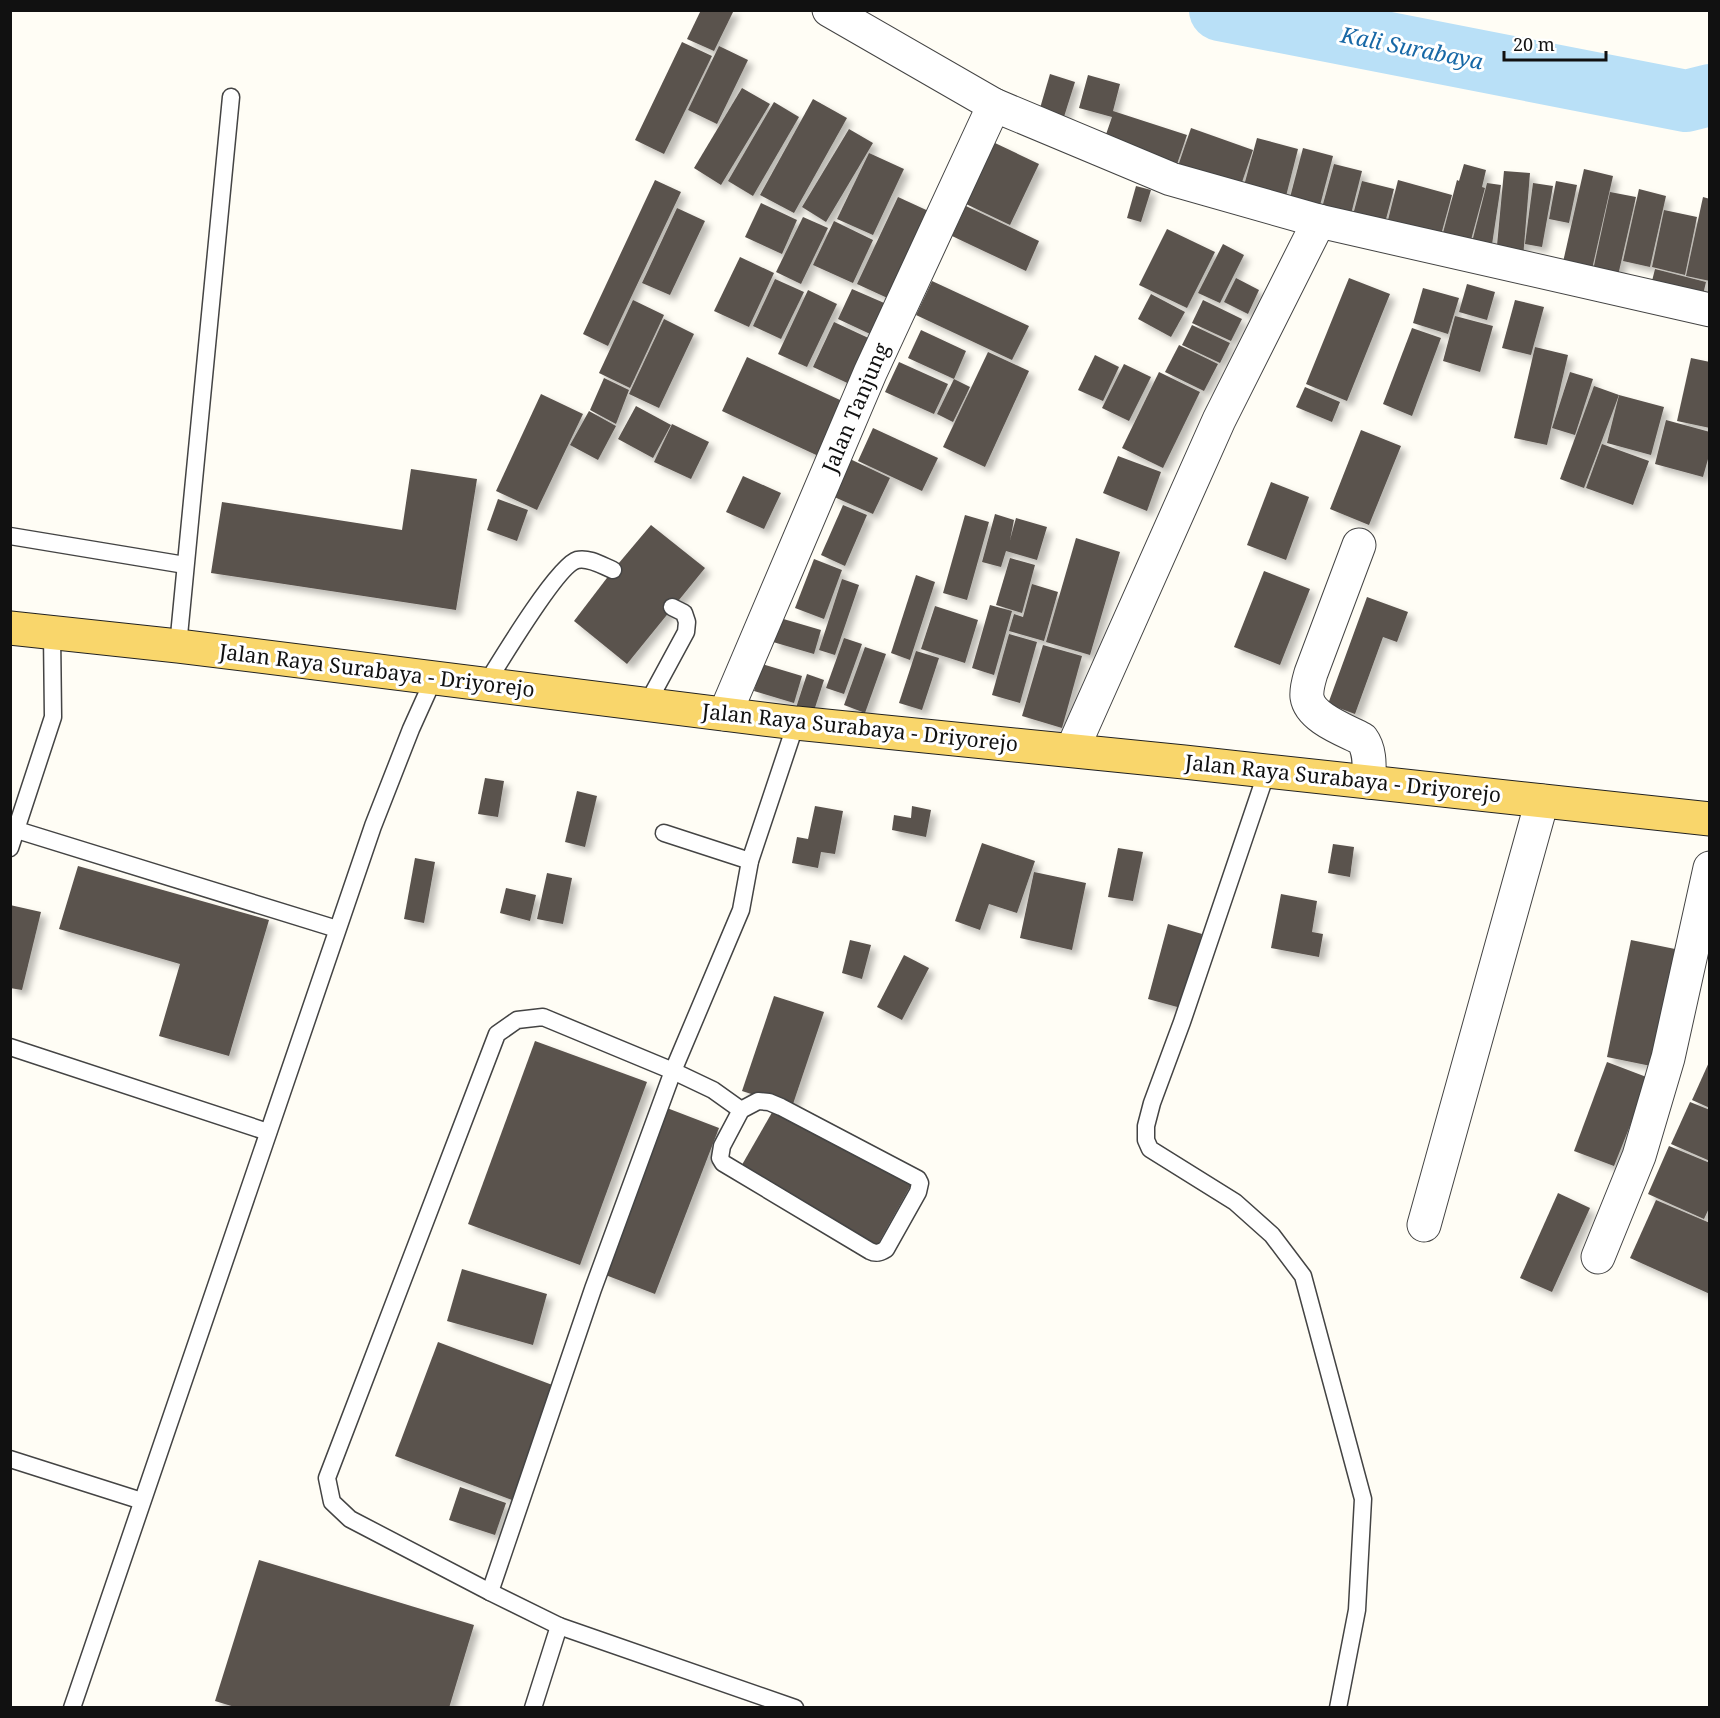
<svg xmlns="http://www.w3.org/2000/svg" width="1720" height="1718" font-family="'Noto Serif',serif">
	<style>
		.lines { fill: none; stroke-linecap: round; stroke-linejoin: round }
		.river { stroke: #b9e0f7; stroke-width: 62 }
		.building { fill: #5a524d; filter: url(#shadow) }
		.lane-casing { stroke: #444; stroke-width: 19 }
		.street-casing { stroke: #444; stroke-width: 35 }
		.primary-casing { stroke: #222; stroke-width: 35 }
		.lane { stroke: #fff; stroke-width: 16 }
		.street { stroke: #fff; stroke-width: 33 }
		.primary { stroke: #f9d66b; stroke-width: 33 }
		.labels { text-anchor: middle; stroke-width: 6; stroke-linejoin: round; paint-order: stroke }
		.street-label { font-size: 21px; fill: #111; stroke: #fff }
		.water-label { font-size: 22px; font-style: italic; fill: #1768a6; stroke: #fff }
	</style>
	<defs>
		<filter id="shadow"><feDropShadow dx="5.5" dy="5.5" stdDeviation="3" flood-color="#0004"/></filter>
	</defs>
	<rect width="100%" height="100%" fill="#fffdf5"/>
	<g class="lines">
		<path class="river" d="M1220,10L1686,101L1710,95"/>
	</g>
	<g class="building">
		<path d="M701,10H734L714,51L687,39Z"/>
		<path d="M682,42L712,56L664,154L635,140Z"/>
		<path d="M719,46L748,60L717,124L688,110Z"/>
		<path d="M1050,74L1075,82L1062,123L1038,115Z"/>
		<path d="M1088,75L1120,84L1113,111L1187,135L1175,170L1102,146L1112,117L1079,108Z"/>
		<path d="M742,88L770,104L721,185L694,168Z"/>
		<path d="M813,99L847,118L794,213L760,195Z"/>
		<path d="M774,102L799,117L753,196L728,181Z"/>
		<path d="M1191,128L1253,150L1239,191L1177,169Z"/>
		<path d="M849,129L873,143L826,222L802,207Z"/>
		<path d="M1257,138L1298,149L1284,204L1242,193Z"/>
		<path d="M995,143L1039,164L1010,225L966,204Z"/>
		<path d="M1303,148L1333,156L1318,213L1288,205Z"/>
		<path d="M869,153L904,169L873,235L837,219Z"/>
		<path d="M1334,164L1362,171L1349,222L1320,215Z"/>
		<path d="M1464,164L1486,170L1482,187L1485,188L1468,251L1440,244L1457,180L1459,181Z"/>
		<path d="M1584,169L1613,176L1590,278L1561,271Z"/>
		<path d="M1504,171L1530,173L1523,258L1496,256Z"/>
		<path d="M655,180L681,192L608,346L583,334Z"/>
		<path d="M1398,180L1452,195L1439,242L1386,228Z"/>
		<path d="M1362,181L1394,189L1382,234L1350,226Z"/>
		<path d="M1556,181L1577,185L1569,223L1549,219Z"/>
		<path d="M1487,183L1501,185L1491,251L1471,246Z"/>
		<path d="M1533,183L1553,186L1542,247L1525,244Z"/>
		<path d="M1136,186L1151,190L1141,222L1127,218Z"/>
		<path d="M1639,189L1666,196L1650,267L1623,261Z"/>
		<path d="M1610,192L1636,197L1617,280L1592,275Z"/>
		<path d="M898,197L935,214L894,301L857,284Z"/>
		<path d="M1703,197L1710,199V281L1686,276Z"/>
		<path d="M761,203L797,220L782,254L745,237Z"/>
		<path d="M966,206L1039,241L1026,271L952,236Z"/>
		<path d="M677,208L705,221L670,295L642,283Z"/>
		<path d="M1664,210L1697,217L1685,275L1652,267Z"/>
		<path d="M803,217L828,228L801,284L776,272Z"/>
		<path d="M834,221L873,240L853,283L813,265Z"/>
		<path d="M1167,229L1215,252L1187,308L1139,285Z"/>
		<path d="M1223,244L1244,255L1220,303L1198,293Z"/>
		<path d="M740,257L774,273L749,327L714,311Z"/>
		<path d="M1655,269L1706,282L1701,303L1650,289Z"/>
		<path d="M1236,278L1259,290L1248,314L1224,302Z"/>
		<path d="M1349,278L1390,294L1347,401L1306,384Z"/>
		<path d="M775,279L804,292L781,339L753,326Z"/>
		<path d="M932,281L1029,326L1012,360L916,315Z"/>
		<path d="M1467,284L1495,292L1487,320L1459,312Z"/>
		<path d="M1423,288L1459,298L1448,334L1413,323Z"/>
		<path d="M852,289L898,309L883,340L838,319Z"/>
		<path d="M808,290L837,304L807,367L778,354Z"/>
		<path d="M1151,294L1185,312L1171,337L1138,319Z"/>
		<path d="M633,300L664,315L630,388L599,373Z"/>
		<path d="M1203,300L1242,319L1231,341L1192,323Z"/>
		<path d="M1515,300L1544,307L1531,355L1502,348Z"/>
		<path d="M1455,316L1493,326L1480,372L1443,361Z"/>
		<path d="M664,319L694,334L659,408L629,394Z"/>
		<path d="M834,322L877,342L856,387L813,367Z"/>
		<path d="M1192,325L1230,343L1220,363L1182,345Z"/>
		<path d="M1412,328L1441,338L1412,416L1383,404Z"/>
		<path d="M921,330L966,351L954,379L908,358Z"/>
		<path d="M1179,345L1218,364L1204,391L1165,372Z"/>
		<path d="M1535,347L1568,355L1547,445L1514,438Z"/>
		<path d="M988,352L1029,371L985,467L943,447Z"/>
		<path d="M1095,355L1119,367L1103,401L1078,390Z"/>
		<path d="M747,357L853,406L827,460L722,411Z"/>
		<path d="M1691,358L1710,362V428L1677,421Z"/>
		<path d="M899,362L948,384L934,414L885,392Z"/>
		<path d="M1124,364L1151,377L1129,421L1102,408Z"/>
		<path d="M1159,372L1200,392L1163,468L1122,448Z"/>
		<path d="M1570,372L1593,379L1575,435L1552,428Z"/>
		<path d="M604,378L629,390L616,424L590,410Z"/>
		<path d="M954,379L970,387L953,422L937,414Z"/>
		<path d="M1594,386L1619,395L1584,488L1560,479Z"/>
		<path d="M1305,387L1340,402L1332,422L1296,407Z"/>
		<path d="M541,394L583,414L537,510L496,491Z"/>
		<path d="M1619,395L1664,407L1651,455L1607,443Z"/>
		<path d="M636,406L671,425L653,458L618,439Z"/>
		<path d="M589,411L616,426L598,460L570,445Z"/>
		<path d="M1666,420L1710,432V452L1703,477L1655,464Z"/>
		<path d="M672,424L709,442L691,479L654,462Z"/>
		<path d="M873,428L938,458L922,491L858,461Z"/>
		<path d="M1361,430L1401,446L1369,525L1330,509Z"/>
		<path d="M1602,444L1649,461L1633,505L1586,488Z"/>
		<path d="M1118,456L1161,472L1147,511L1103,493Z"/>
		<path d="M850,459L890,478L873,514L832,496Z"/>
		<path d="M411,469L477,479L456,610L211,573L222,502L402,530Z"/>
		<path d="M743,476L781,493L764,529L726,512Z"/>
		<path d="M1271,482L1309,497L1286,560L1247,545Z"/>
		<path d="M498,499L528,510L517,541L487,530Z"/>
		<path d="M843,505L867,515L845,566L821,555Z"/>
		<path d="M995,514L1014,520L1010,540L1016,518L1047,527L1037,560L1006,551L1001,567L982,562Z"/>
		<path d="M965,515L989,522L967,600L943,593Z"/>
		<path d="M651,525L705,568L627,664L574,621L613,570Z"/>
		<path d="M1076,538L1120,552L1090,655L1046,642Z"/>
		<path d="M1010,558L1035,565L1022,613L996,605Z"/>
		<path d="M814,559L842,570L824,619L795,608Z"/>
		<path d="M1264,571L1310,589L1280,665L1234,647Z"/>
		<path d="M916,575L935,582L910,660L891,653Z"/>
		<path d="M842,579L859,585L835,655L819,650Z"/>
		<path d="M1032,584L1058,592L1044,641L1009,631L1014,614L1023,617Z"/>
		<path d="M1367,597L1408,612L1397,642L1383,637L1355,714L1328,704Z"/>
		<path d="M990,605L1012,611L994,675L972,668Z"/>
		<path d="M935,606L978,620L965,663L921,649Z"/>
		<path d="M780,618L821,630L814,654L773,642Z"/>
		<path d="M1009,634L1037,642L1020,703L992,695Z"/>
		<path d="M844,638L862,644L844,694L826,688Z"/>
		<path d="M1043,645L1082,656L1062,728L1022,716Z"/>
		<path d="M865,647L886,654L865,713L844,705Z"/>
		<path d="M916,651L939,658L922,710L899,703Z"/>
		<path d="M762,664L802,676L794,703L754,691Z"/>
		<path d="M807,674L824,680L810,723L793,717Z"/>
		<path d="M485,778L504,781L498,817L478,814Z"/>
		<path d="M577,791L597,796L585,847L565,842Z"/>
		<path d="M815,806L843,811L835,854L821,852L818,868L792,863L797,837L808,839Z"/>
		<path d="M912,806L931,810L926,837L892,830L894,815L911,818Z"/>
		<path d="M982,843L1035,861L1017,913L989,904L980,930L955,921Z"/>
		<path d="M1333,844L1354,847L1350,877L1328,873Z"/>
		<path d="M1118,848L1143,852L1133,901L1108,897Z"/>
		<path d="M415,858L435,862L424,923L404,919Z"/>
		<path d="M78,866L269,920L229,1056L159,1036L180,964L59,929Z"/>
		<path d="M1034,872L1086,883L1072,950L1020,938Z"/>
		<path d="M547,873L572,878L563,924L537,919Z"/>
		<path d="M506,888L536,895L530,921L500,913Z"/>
		<path d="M1281,894L1317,901L1312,932L1323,934L1319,957L1271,948Z"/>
		<path d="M10,905L41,912L22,990L10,988Z"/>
		<path d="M1168,924L1202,934L1181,1008L1148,999Z"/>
		<path d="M850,940L871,945L862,979L842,973Z"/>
		<path d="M1631,940L1675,949L1651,1066L1607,1057Z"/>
		<path d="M904,955L929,968L902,1020L877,1007Z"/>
		<path d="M774,996L824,1012L792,1107L742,1091Z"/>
		<path d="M535,1041L647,1082L580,1265L468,1224Z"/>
		<path d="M1710,1060V1108L1692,1100Z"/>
		<path d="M1607,1062L1649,1078L1614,1166L1574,1151Z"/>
		<path d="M1690,1102L1710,1110V1161L1671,1144Z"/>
		<path d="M667,1108L719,1128L655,1294L603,1274Z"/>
		<path d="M774,1109L911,1185L877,1246L739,1170Z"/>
		<path d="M1669,1146L1710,1163V1206L1704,1219L1648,1194Z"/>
		<path d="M1558,1193L1590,1208L1552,1292L1520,1278Z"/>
		<path d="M1656,1200L1710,1223V1294L1630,1258Z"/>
		<path d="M462,1269L547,1294L533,1345L447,1321Z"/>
		<path d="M438,1342L555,1386L512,1500L395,1456Z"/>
		<path d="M460,1487L506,1503L495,1535L449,1520Z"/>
		<path d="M259,1560L474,1625L449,1708H238L215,1701Z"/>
	</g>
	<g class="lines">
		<g class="lane-casing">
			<g id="lane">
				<path d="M10,536L185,565"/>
				<path d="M178,646L231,97"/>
				<path d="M486,684C499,663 558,565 577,560C589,557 603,566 613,570"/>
				<path d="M647,704L686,632L687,622L684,613L672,607"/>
				<path d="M1267,771L1182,1022L1152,1103L1146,1126V1140L1150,1149L1235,1202L1272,1235L1303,1276L1363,1499L1357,1610L1338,1708"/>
				<path d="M17,830L337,929"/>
				<path d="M664,833L750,861"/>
				<path d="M10,848L53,717L52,633"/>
				<path d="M10,1047L268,1132"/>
				<path d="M758,1101L769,1102L781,1107L918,1179L920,1183L918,1192L886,1249C880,1253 876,1254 870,1251L723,1163L720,1158L722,1146L741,1110Z"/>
				<path d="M10,1459L142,1501"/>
				<path d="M490,1592L350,1519L332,1502L327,1478L497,1034L517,1020L543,1017L673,1071L713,1090L741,1110"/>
				<path d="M559,1626L795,1708"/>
				<path d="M72,1708L373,826L411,729L434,678"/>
				<path d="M533,1708L559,1626L490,1592L593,1289L673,1071L741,910L750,861L796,723"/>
			</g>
		</g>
		<g class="street-casing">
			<g id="street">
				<path d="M829,10L994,105L1171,179L1319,221L1710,310"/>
				<path d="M1359,545L1311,673C1309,680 1306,689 1307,697C1310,718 1345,730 1362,739C1371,751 1369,768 1369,782"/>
				<path d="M725,714L870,373L994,105"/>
				<path d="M1072,750L1219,420L1319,221"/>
				<path d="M1424,1225L1542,801"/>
				<path d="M1598,1257L1639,1156L1668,1058L1710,868"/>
			</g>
		</g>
		<g class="primary-casing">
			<path id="primary" d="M10,628L178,646L796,723L1184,762L1710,819"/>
		</g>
		<use href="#lane" class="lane"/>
		<use href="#street" class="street"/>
		<use href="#primary" class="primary"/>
	</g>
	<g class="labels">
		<g class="street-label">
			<text transform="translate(856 408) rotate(-67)" y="7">Jalan Tanjung</text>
			<text transform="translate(377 671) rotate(7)" y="7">Jalan Raya Surabaya - Driyorejo</text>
			<text transform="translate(860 728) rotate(6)" y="7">Jalan Raya Surabaya - Driyorejo</text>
			<text transform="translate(1343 779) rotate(6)" y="7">Jalan Raya Surabaya - Driyorejo</text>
		</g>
		<g class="water-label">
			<text transform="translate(1412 48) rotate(11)" y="8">Kali Surabaya</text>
		</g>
	</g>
	<rect width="1720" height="1718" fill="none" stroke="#111111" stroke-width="24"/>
	<path d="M1504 51v9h102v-9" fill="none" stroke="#111111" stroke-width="3"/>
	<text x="1513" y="51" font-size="18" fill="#111111" stroke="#ffffff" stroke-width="4.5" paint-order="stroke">20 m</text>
</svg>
